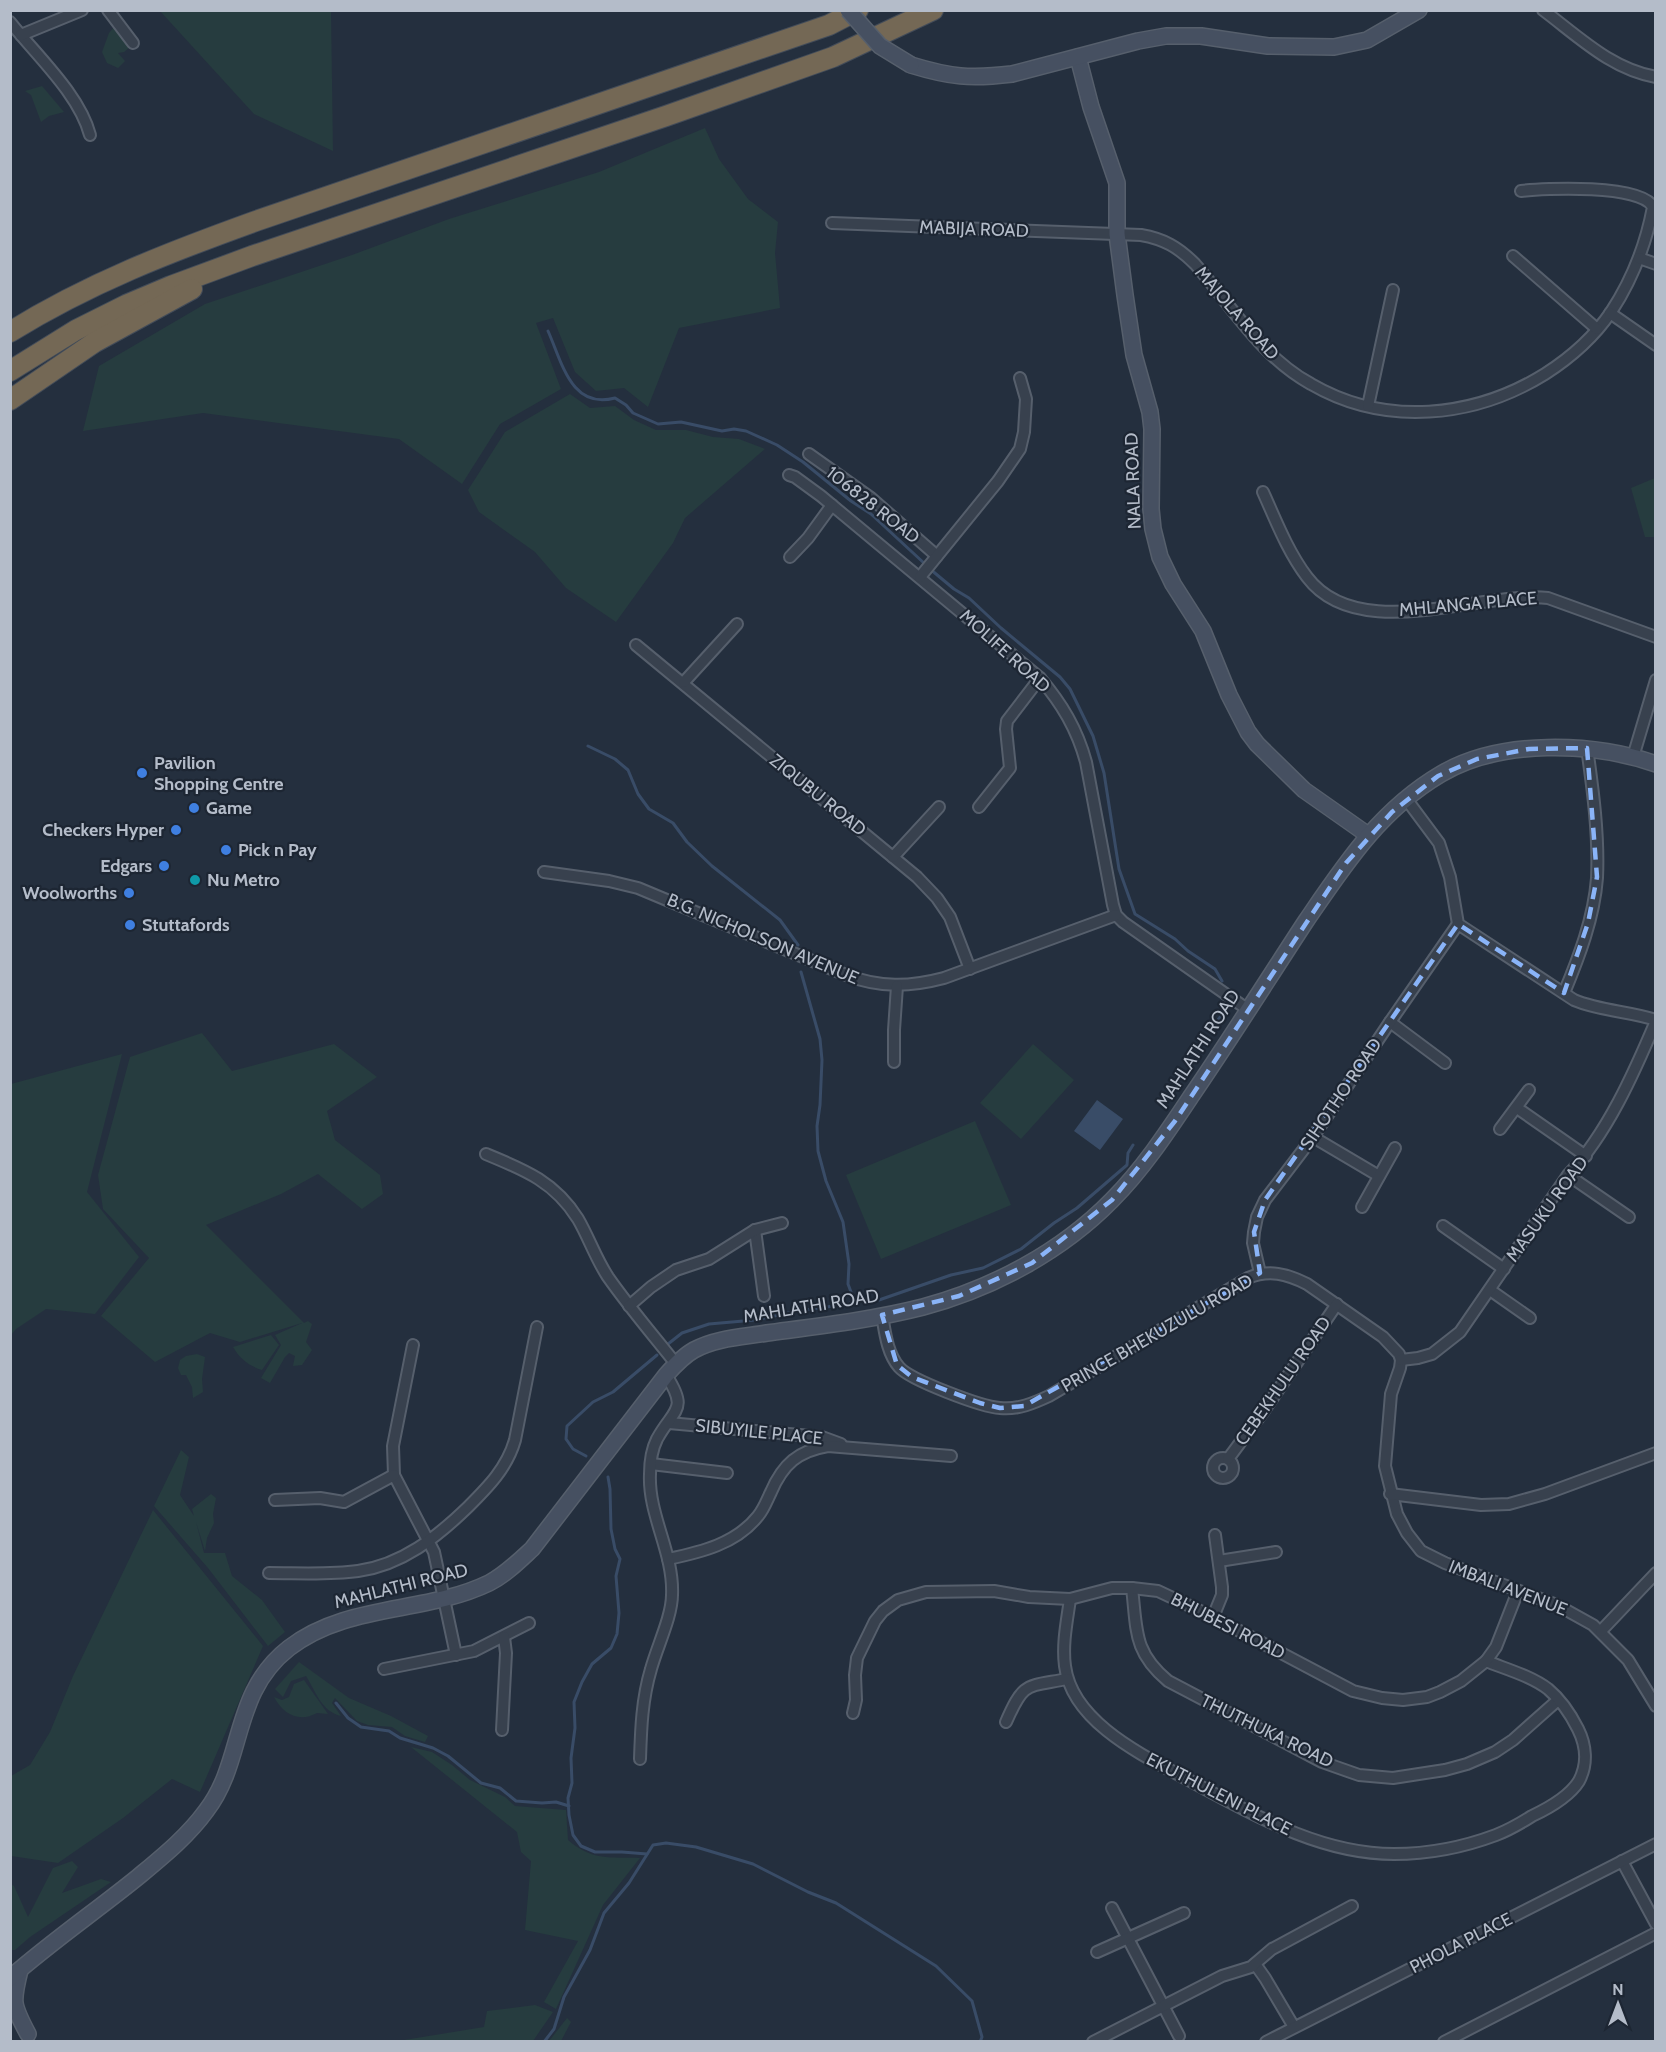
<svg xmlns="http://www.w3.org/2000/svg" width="1666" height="2052" font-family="Cabin,sans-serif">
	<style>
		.green { fill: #263c3f }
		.water { fill: #394c67 }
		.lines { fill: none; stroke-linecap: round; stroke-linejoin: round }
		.stream { stroke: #394c67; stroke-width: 3 }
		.street-casing { stroke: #565f6c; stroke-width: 14 }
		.secondary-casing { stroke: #565f6c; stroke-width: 18 }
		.highway-casing { stroke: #434c59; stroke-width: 22 }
		.street { stroke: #38414e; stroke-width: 10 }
		.secondary { stroke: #465061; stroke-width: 15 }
		.highway { stroke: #746855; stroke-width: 20 }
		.secondary-bridge-casing { stroke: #565f6c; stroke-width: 18; stroke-linecap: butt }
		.secondary-bridge { stroke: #465061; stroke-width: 15 }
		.marked { fill: none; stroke: #8ab4f8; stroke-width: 4.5; stroke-dasharray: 12 8; stroke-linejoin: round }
		.shop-dot { fill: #3f7fe0; stroke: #1d2633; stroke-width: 2 }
		.culture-dot { fill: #0f9aa8; stroke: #1d2633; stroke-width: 2 }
		.labels { text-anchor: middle; stroke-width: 4.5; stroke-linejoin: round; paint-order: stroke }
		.street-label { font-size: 18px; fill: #b4bcc9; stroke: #1d2633 }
		.poi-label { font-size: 18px; font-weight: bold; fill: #b4bcc9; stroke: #1d2633; text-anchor: start }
	</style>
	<rect width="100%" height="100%" fill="#242f3e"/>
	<g class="green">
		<path d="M160,11H331L333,151L254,114Z"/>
		<path d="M115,26L130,47L124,52L118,53L125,61L118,68L107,63L102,52L109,33Z"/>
		<path d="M42,86L64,112L49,116L41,122L31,95L25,91Z"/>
		<path d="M705,128L719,159L748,199L778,222L775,253L780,308L679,328L648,407L624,388L596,391L575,372L553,318L536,323L561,389L500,424L462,484L399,439L203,413L83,431L99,366L205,304L352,255L449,219L599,172Z"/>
		<path d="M570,394L590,408L615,406L634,420L656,430H686L713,437L739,439L765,449L685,518L673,543L616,622L566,588L535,552L479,512L468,490L505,432Z"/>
		<path d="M1655,478V537H1645L1631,488Z"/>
		<path d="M202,1033L232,1071L334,1044L377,1077L327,1111L335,1140L380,1175L383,1194L362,1209L318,1174L281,1194L206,1225L304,1323L308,1321L312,1324L306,1342L312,1350L302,1365L293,1366L295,1356L289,1353L285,1357L270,1383L261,1378L281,1345L275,1335L302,1323L240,1342L210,1333L155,1362L101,1316L149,1258L103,1209L98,1175L130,1057Z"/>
		<path d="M1033,1044L1074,1080L1021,1139L980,1103Z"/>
		<path d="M122,1054L87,1192L139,1257L95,1314L46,1309L16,1329L11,1335V1084Z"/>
		<path d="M975,1121L1011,1205L881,1259L846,1175Z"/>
		<path d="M271,1335L279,1345L262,1370C249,1366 240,1359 233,1347Z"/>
		<path d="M197,1354L205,1357L202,1379L203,1392L193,1398L192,1387L186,1375H181L178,1368L180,1360L186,1356Z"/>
		<path d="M181,1450L189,1457L180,1495L194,1516L192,1509L211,1494L216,1498L213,1514L214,1523L207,1538L205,1551L196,1522L204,1553H225L232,1576L262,1600L285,1632L268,1646L208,1568L154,1506Z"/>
		<path d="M153,1510L263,1646L200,1792L172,1779L123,1818L58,1863L11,1856V1776L30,1765L50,1732L73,1676Z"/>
		<path d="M299,1662L349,1698L391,1716L428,1736L425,1742L405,1736L392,1727L368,1725L357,1721L335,1698L332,1703L341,1716C321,1711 316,1692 306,1676L291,1681L283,1697L275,1689Z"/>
		<path d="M304,1680L328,1714L317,1713C299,1723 283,1714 274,1697L282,1700L289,1697L294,1684Z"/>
		<path d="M411,1747L432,1752L452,1765L470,1780L505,1797L515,1806L566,1810L568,1840C592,1861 610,1857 640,1858L603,1905L556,2009L544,2002L578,1941L525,1930L531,1861L521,1852L517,1832Z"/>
		<path d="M72,1861L78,1867L62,1893L101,1879L111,1882L30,1937L15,1950H11V1884L14,1886L28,1917L53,1868Z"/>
		<path d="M535,2005L553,2012L533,2041H398L484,2027L487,2011Z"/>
		<path d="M567,2018L571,2022L561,2041H549Z"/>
	</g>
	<path class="water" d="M1097,1100L1123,1119L1100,1150L1074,1131Z"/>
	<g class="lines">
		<g class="stream">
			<path d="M548,331C562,362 571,410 615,398L626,405L633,413L658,424L681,422L722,431L734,429L746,431L777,445L803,462L851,501L871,514L925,564"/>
			<path d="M930,569L954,589L969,598L1001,628L1060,677L1070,689L1093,736L1104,773L1119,869L1135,914L1175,939L1188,951L1215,969L1222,981"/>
			<path d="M588,746L615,759L628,770L638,794L649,809L673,823L687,842L712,866L780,920L798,945"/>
			<path d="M801,972L820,1039L822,1060L820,1105L817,1126L818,1151L826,1181L843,1222L849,1264L848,1284L854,1300"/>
			<path d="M1215,1024L1226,1009"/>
			<path d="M668,1344L682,1333L709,1324L755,1320L798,1311L848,1304L854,1301L879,1300L951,1275L983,1268L1021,1249L1054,1223L1077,1208L1127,1165L1128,1153L1133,1145"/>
			<path d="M586,1456L573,1449L566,1439L567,1426L593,1402L613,1392L657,1355"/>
			<path d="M608,1477L610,1489L611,1529L615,1549L620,1559L616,1576L619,1613L617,1634L611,1648L592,1664L582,1682L574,1702L575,1728L571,1758L572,1783L568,1798L569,1815L573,1835L581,1846L595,1852H622L647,1854"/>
			<path d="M336,1703L348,1718L361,1727L389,1731L400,1738L433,1748L448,1756L481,1783L500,1788L516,1801L542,1803L556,1802L569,1806"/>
			<path d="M544,2042L554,2029L564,1997L590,1950L604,1913L629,1883L653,1845L666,1843L696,1847L753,1864L808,1892L836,1903L936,1966L972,2001L982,2037L980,2042"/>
		</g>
		<g class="street-casing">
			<g id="street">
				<path d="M108,10L133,43"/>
				<path d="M1543,10C1579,37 1611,69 1656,77"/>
				<path d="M10,22C37,56 79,94 90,135"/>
				<path d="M21,35L82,10"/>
				<path d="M832,223L1141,235C1164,239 1178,247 1195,264C1231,305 1261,357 1311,384C1385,427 1474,418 1545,374C1570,358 1594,337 1611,312C1632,280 1646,244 1653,207C1642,184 1544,188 1521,191"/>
				<path d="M1513,256L1597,329"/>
				<path d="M1639,258L1656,264"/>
				<path d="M1610,313L1656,345"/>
				<path d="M1368,406L1393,290"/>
				<path d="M809,454L871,498L937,556"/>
				<path d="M789,475L795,477L821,496L1040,678C1062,704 1077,729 1086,762L1113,905L1116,915L1123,922L1247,1009"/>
				<path d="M1263,492C1276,521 1288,552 1307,577C1358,645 1479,591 1548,598L1656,637"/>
				<path d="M790,557L808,538L832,505"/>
				<path d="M920,577L998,481L1020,449L1024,432L1026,399L1020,378"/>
				<path d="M636,645L917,877L937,898L950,917L970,969"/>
				<path d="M684,682L737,624"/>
				<path d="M1633,757L1656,680"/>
				<path d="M1407,800L1439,843L1450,877L1458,924L1574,1000C1600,1011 1628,1011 1656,1020"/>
				<path d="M979,807L1010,768L1006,729L1007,721L1040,678"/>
				<path d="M893,857L939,807"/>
				<path d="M544,872L609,881L638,888L846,975C880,988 910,987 944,978L1116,915"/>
				<path d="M1564,993C1579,957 1594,918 1597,878C1599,836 1593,790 1587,748"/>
				<path d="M1390,1022L1445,1063"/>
				<path d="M894,1062V1030L897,986"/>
				<path d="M1517,1108L1586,1156"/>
				<path d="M1500,1129L1529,1090"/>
				<path d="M1313,1137L1379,1176"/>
				<path d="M486,1154C525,1170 555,1182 578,1219C589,1238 596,1259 608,1277C629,1307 653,1335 676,1364"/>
				<path d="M1568,1175L1629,1217"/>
				<path d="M1362,1207L1395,1148"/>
				<path d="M1443,1226L1504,1269"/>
				<path d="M755,1230L764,1296"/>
				<path d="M1260,1273L1253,1243L1254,1232L1257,1217L1265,1200L1313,1137L1390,1022L1458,924"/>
				<path d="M1490,1290L1530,1318"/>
				<path d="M629,1306L651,1287L676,1270L709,1259L755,1230L782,1223"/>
				<path d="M882,1315C885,1332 887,1353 899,1367C910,1380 982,1407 1000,1408C1018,1410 1034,1403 1049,1396L1248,1278C1269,1269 1287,1274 1307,1284L1383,1337L1399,1354L1401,1360L1400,1368L1391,1394L1385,1466L1397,1514L1407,1533L1421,1551L1445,1563L1557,1605L1593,1625L1628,1660L1656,1706"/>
				<path d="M413,1345L393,1446L394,1475L434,1552L456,1655"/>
				<path d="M1401,1360L1418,1358L1432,1354L1460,1332L1568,1175C1607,1134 1634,1073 1656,1021"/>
				<path d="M669,1423L822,1437L841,1444"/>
				<circle cx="1223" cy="1468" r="10"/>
				<path d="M1228,1459L1263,1412L1337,1304"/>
				<path d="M651,1464L727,1473"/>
				<path d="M1390,1494L1481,1505L1509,1504L1545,1494L1656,1453"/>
				<path d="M275,1500L320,1498L344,1502L394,1475"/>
				<path d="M668,1559C701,1552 736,1544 758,1516C764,1509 767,1500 771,1492C783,1464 798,1451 828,1446L951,1456"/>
				<path d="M1219,1561L1276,1552"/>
				<path d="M269,1573C298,1573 329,1575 358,1571C402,1565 437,1537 468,1507C488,1487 507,1468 515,1440L537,1327"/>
				<path d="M1132,1588C1137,1630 1133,1652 1168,1681L1322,1762L1359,1775L1393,1778L1445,1770L1467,1764L1495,1752L1513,1740L1558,1700"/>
				<path d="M1070,1599C1067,1621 1062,1644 1065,1666C1072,1721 1140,1754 1183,1777C1249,1812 1317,1854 1394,1854C1428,1854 1464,1847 1496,1835C1509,1830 1521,1823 1532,1816C1549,1808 1569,1797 1579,1781C1588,1764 1586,1745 1578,1729C1571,1715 1560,1699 1548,1689C1531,1676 1506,1669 1486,1661"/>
				<path d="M1213,1617L1222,1595V1587L1215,1535"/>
				<path d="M1601,1631L1656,1573"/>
				<path d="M384,1669L474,1651L529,1623"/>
				<path d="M853,1713L856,1700L855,1675L857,1658L875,1621L883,1611L898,1600L926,1592L994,1591L1029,1597L1070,1599L1112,1588H1132L1158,1591L1213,1617L1353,1691L1382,1698L1403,1700L1427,1697L1440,1692L1461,1681L1486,1661L1496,1647L1518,1591"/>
				<path d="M1006,1722C1024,1681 1026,1687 1067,1679"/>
				<path d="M502,1730L506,1653L504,1637"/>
				<path d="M640,1759C641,1728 642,1699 651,1669C657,1647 672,1616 672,1595C674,1553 648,1515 650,1474C650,1462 652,1449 657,1439C674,1408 689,1411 666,1375"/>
				<path d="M1622,1861L1656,1924"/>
				<path d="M1112,1908L1179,2036"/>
				<path d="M1097,1952L1184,1913"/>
				<path d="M1255,1964L1265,1978L1294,2027"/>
				<path d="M1093,2042L1222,1976L1251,1967L1272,1949L1352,1906"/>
				<path d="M1266,2042L1656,1844"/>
				<path d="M1444,2042L1656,1933"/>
			</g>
		</g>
		<g class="secondary-casing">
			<g id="secondary">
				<path d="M1078,57L1091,107L1117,183V234L1125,295L1134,355L1150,412L1152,429L1151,509L1153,529L1160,557L1173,584L1203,631L1229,695L1248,732L1257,744L1304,790L1368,835"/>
				<path d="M911,65C950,77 970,79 1012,74L1138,41L1166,36H1201L1268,46L1334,47L1367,40L1419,10"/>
				<path d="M20,1970C12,2002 12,2004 28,2034"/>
				<path d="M10,1978C51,1942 96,1911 138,1877C162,1857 187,1837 206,1811C245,1761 231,1693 289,1648C347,1603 425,1614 489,1583C505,1575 519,1561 532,1549L666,1375C674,1366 683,1356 694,1350C716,1338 743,1337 767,1333C819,1326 872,1320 923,1307C993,1288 1061,1252 1112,1200C1143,1169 1168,1131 1192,1095C1231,1038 1268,979 1306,921C1345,864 1380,810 1441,774C1500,739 1593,742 1656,764"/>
			</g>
		</g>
		<g class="highway-casing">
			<g id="highway">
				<path d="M10,332C89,283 170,252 256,221L829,25L858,10"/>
				<path d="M10,371L76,330L126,305L171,286L252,256L666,116L833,57L933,10"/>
				<path d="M10,400L95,342L192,289"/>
			</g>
		</g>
		<use href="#street" class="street"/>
		<use href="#secondary" class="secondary"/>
		<use href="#highway" class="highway"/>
		<g class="secondary-bridge-casing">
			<path id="secondary-bridge" d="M848,10L880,46L911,65"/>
		</g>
		<use href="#secondary-bridge" class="secondary-bridge"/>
	</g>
	<path class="marked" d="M1587,748L1597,877L1588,923L1564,993L1458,924L1265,1200L1254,1232L1260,1273L1024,1406L1000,1408L980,1403L912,1377L897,1365L882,1315L959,1296L1032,1263L1112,1200L1175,1121L1346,863L1392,812L1438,776L1477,759L1529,749Z"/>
	<g class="shop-dot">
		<circle cx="142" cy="773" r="6"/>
		<circle cx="194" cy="808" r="6"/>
		<circle cx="176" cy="830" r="6"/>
		<circle cx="226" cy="850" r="6"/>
		<circle cx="164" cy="866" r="6"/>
		<circle cx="129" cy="893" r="6"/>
		<circle cx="130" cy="925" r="6"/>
	</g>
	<circle class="culture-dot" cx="195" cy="880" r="6"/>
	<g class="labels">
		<g class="street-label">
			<text transform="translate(974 229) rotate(2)" y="6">MABIJA ROAD</text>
			<text transform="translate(1237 313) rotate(49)" y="6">MAJOLA ROAD</text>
			<text transform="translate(1133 481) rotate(-92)" y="6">NALA ROAD</text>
			<text transform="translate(873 505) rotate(38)" y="6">106828 ROAD</text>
			<text transform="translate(1468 604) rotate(-5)" y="6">MHLANGA PLACE</text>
			<text transform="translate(1005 651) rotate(42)" y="6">MOLIFE ROAD</text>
			<text transform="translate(818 795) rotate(39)" y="6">ZIQUBU ROAD</text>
			<text transform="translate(763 939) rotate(23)" y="6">B.G. NICHOLSON AVENUE</text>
			<text transform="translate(1198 1049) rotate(-57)" y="6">MAHLATHI ROAD</text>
			<text transform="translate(1341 1094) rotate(-56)" y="6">SIHOTHO ROAD</text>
			<text transform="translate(1547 1209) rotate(-54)" y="6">MASUKU ROAD</text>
			<text transform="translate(811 1306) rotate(-9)" y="6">MAHLATHI ROAD</text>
			<text transform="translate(1157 1333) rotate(-30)" y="6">PRINCE BHEKUZULU ROAD</text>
			<text transform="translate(1283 1381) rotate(-55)" y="6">CEBEKHULU ROAD</text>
			<text transform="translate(759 1432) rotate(6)" y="6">SIBUYILE PLACE</text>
			<text transform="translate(401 1586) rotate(-14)" y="6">MAHLATHI ROAD</text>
			<text transform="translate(1508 1588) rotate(21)" y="6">IMBALI AVENUE</text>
			<text transform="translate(1228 1626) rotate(27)" y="6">BHUBESI ROAD</text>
			<text transform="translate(1267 1731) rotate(26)" y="6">THUTHUKA ROAD</text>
			<text transform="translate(1219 1794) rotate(27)" y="6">EKUTHULENI PLACE</text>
			<text transform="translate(1461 1943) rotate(-27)" y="6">PHOLA PLACE</text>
		</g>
		<g class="poi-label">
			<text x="154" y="769">Pavilion<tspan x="154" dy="21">Shopping Centre</tspan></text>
			<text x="206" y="814">Game</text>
			<text x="164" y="836" text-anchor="end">Checkers Hyper</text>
			<text x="238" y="856">Pick n Pay</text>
			<text x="152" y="872" text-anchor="end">Edgars</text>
			<text x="207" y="886">Nu Metro</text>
			<text x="117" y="899" text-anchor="end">Woolworths</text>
			<text x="142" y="931">Stuttafords</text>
		</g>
	</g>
	<rect width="1666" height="2052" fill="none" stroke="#b4bcc9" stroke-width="24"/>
	<g transform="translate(1618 2004)" stroke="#1d2633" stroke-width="4.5" paint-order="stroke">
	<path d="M0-4.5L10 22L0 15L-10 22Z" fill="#b4bcc9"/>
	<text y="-9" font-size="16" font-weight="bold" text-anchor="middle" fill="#b4bcc9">N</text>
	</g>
</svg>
